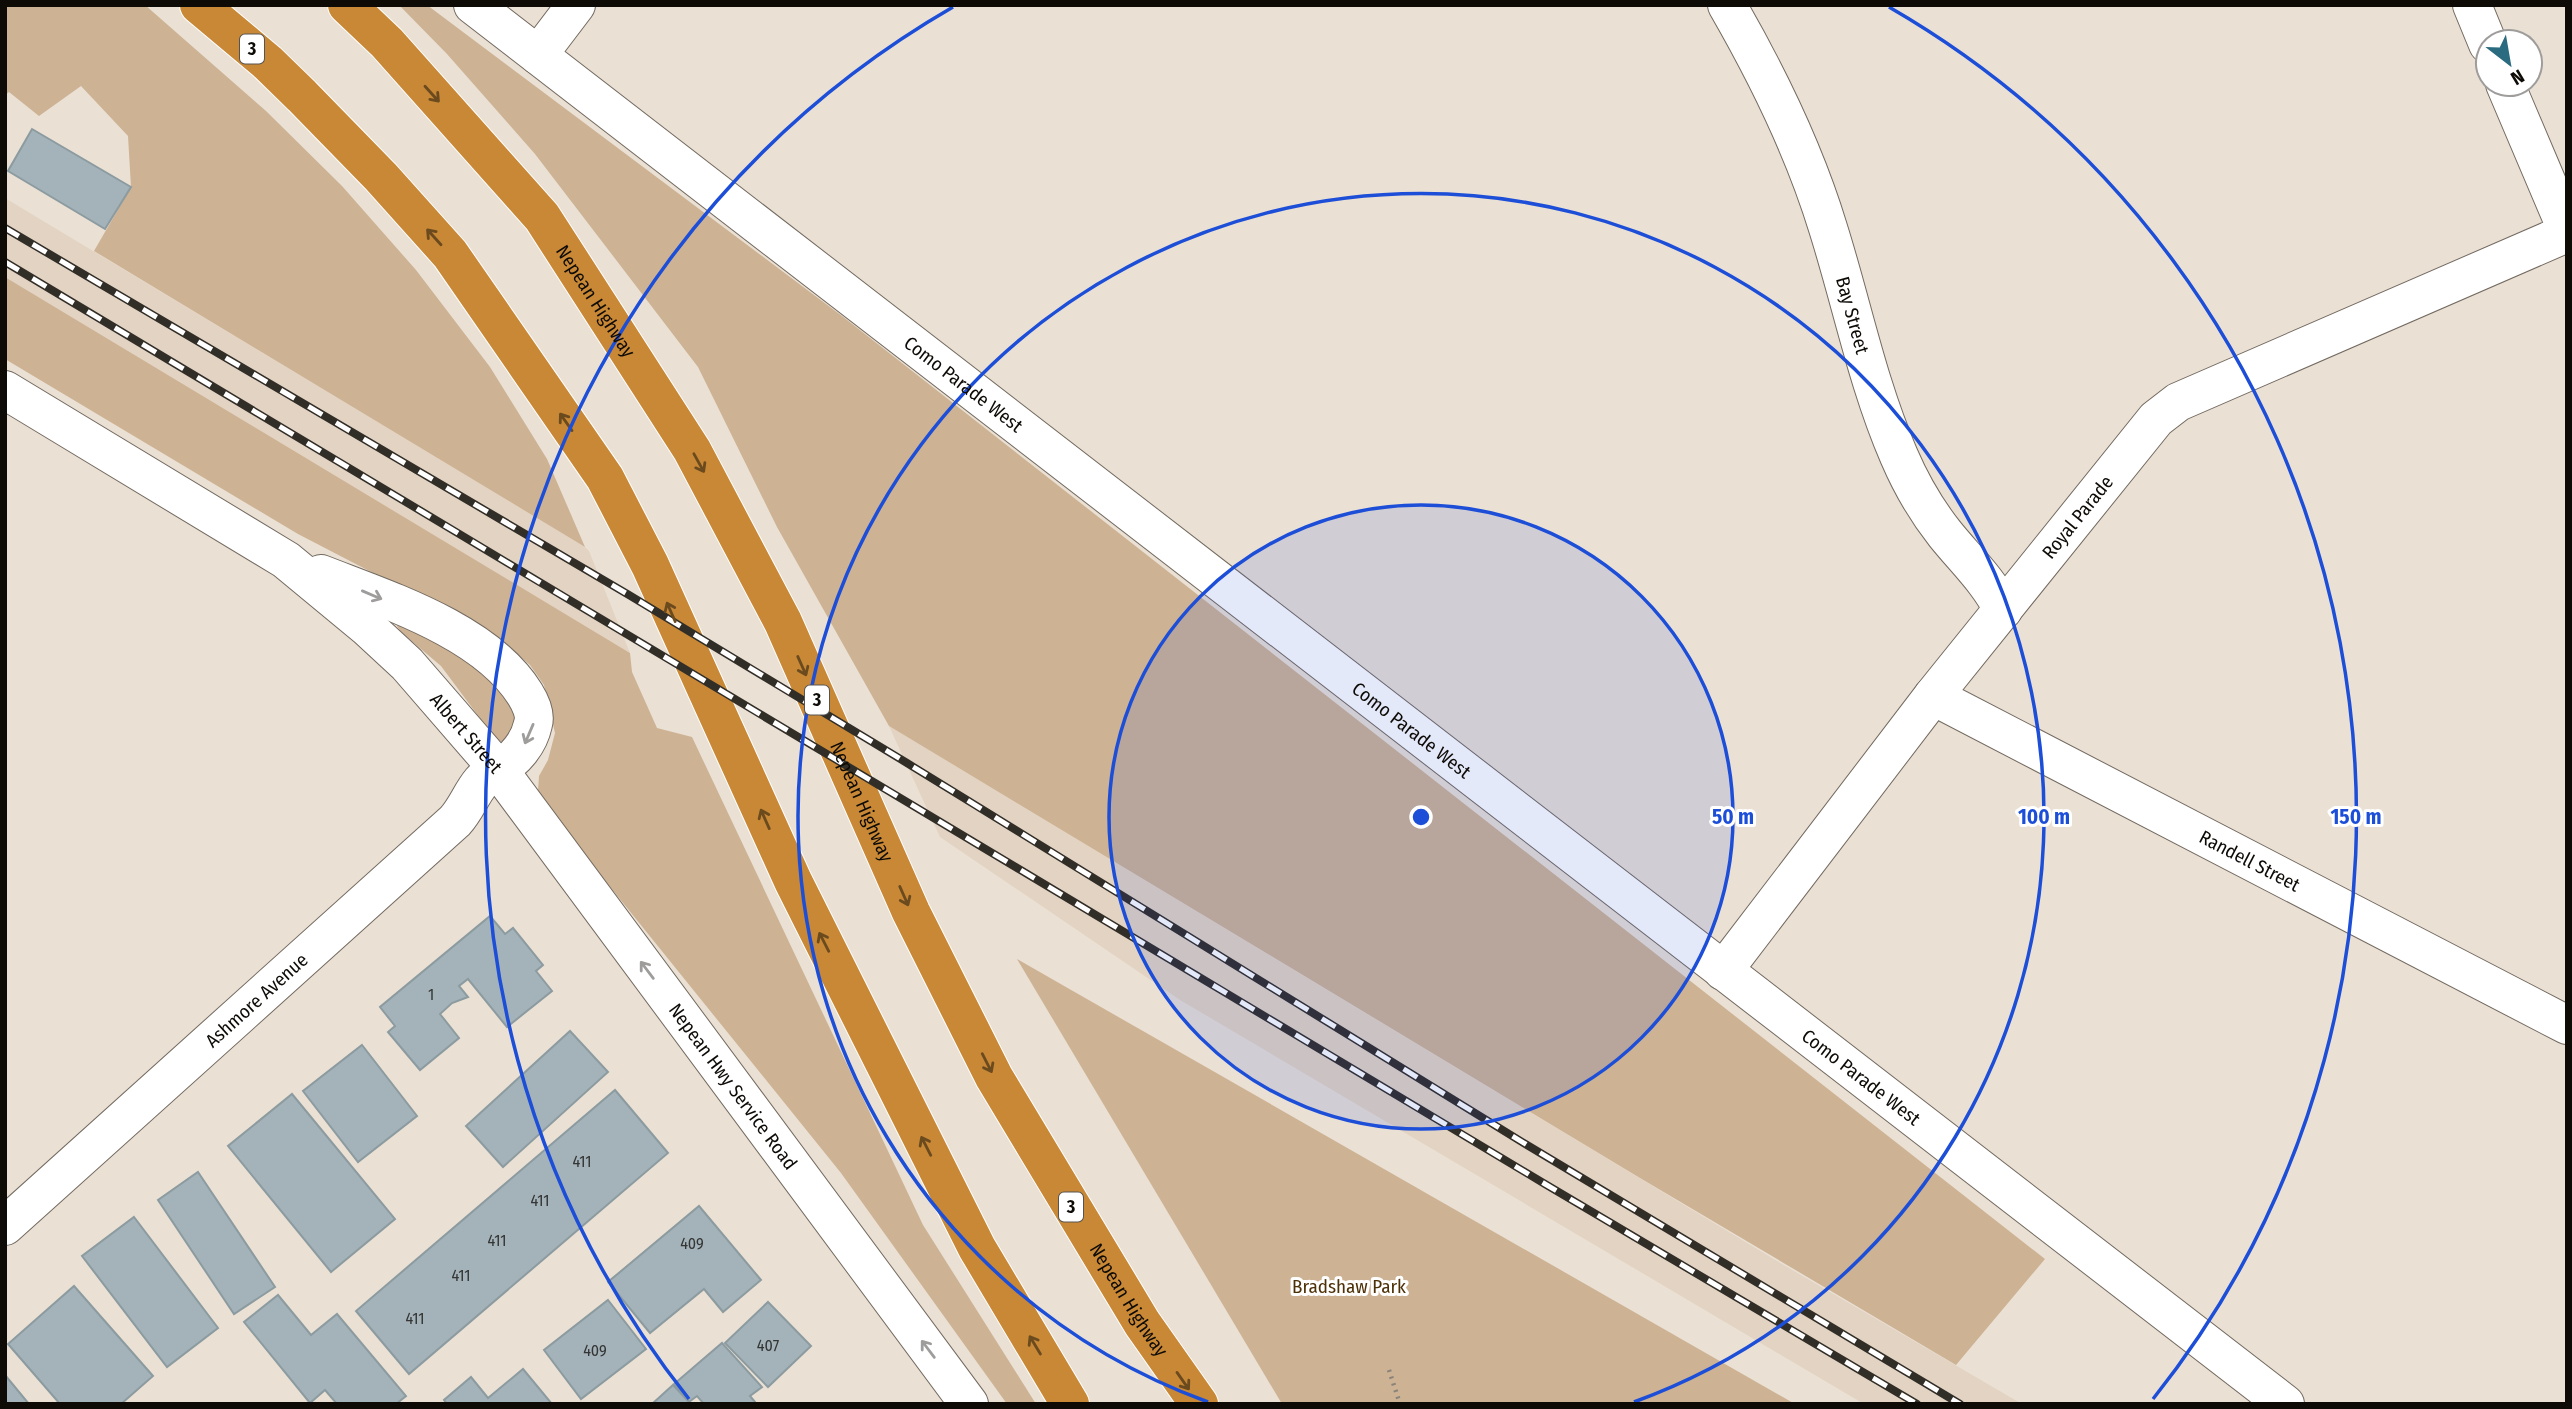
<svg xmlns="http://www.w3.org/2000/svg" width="2572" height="1409" font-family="'Fira Sans Condensed',sans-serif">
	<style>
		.built { fill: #e3d3c2 }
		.green { fill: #cdb294 }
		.building { fill: #a4b3b9; stroke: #8c9ba0; stroke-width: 2 }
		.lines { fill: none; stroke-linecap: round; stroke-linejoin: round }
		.minor-casing { stroke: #736a60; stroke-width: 40 }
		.highway-casing { stroke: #fff; stroke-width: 40 }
		.path { stroke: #89837a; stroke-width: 4.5; stroke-dasharray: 2 5; stroke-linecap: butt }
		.minor { stroke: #fff; stroke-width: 38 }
		.highway { stroke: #c88836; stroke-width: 38 }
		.rail-casing { stroke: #312d27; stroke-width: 8 }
		.rail { stroke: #fff; stroke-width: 5; stroke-dasharray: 16; stroke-linecap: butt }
		.oneway { stroke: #6b4a1e }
		.oneway2 { stroke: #9f9d9c }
		.ring { fill: none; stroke: #1d4ed8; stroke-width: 3.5 }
		.labels { text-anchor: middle; stroke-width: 6; stroke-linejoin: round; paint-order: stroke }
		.number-label { font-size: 16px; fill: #343534 }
		.shield { fill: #fff; stroke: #565451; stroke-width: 2 }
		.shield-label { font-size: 18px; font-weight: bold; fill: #0e0b07 }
		.street-label { font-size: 19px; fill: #0e0b07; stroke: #fff }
		.park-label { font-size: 19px; fill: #4d3006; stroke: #fff }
		.centre { fill: #1d4ed8; stroke: #fff; stroke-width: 3.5 }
		.ring-label { font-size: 21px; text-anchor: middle; font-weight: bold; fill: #1d4ed8; stroke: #fff; stroke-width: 6; stroke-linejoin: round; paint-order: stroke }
	</style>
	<rect width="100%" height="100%" fill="#eae0d4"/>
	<g class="built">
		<path d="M5,198L585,547L589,551L630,653L5,277Z"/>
		<path d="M889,726L1782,1264L2022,1404H1864L1180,1000L940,837Z"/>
	</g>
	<g class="green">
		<path d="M5,5H145L266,111L342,186L416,270L490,367L547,459L585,547L94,251L131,187L128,136L81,86L39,116L9,92L5,95Z"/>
		<path d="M399,5H427L842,316L2045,1259L1956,1365L1640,1178L889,726L777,527L698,367L535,154L447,54Z"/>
		<path d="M5,277L630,653L632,672L657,728L692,737L923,1225L1036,1404H1007L841,1173L565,831L538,791L539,776L548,760L555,733L544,685L530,665L505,643L432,608L377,575L298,534L5,359Z"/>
		<path d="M404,620C436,641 519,682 515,727C514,732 510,738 509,742L500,741L491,733L441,666L401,632L397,626L400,621Z"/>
		<path d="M1017,959L1795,1404H1282Z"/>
	</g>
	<g class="building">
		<path d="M32,129L131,187L105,229L8,171Z"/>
		<path d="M490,916L505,934L513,928L543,965L536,971L552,991L507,1027L468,979L459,986L468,997L452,1003L440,1014L459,1038L420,1070L388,1032L395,1026L380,1007Z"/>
		<path d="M570,1031L608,1072L503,1167L466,1126Z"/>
		<path d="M362,1045L417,1116L358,1162L303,1091Z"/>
		<path d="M615,1090L668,1153L409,1374L356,1311Z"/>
		<path d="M292,1094L395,1219L331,1272L228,1146Z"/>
		<path d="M198,1172L275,1287L234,1314L158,1200Z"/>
		<path d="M699,1206L761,1280L723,1312L704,1289L650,1333L608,1282Z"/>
		<path d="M134,1217L218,1328L167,1367L82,1256Z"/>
		<path d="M74,1286L153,1376L121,1404H60L8,1344Z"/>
		<path d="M278,1295L311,1335L337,1314L406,1396L396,1404H337L325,1390L310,1403L244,1322Z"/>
		<path d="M608,1300L646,1349L581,1399L544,1350Z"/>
		<path d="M768,1302L811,1346L768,1387L725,1343Z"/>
		<path d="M722,1343L762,1387L750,1396L755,1402L754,1404H704L697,1396L689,1402L674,1384Z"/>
		<path d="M523,1369L552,1404H447L444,1400L471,1377L488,1398Z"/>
		<path d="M5,1375L29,1404H5Z"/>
		<path d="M673,1385L691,1404H652Z"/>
	</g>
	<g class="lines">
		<g class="minor-casing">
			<g id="minor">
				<path id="s1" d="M473,5L2285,1404"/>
				<path id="s2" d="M1727,5C1768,76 1804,149 1828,228C1852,304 1867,382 1899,456C1911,484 1926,510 1945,534C1965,559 1989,581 2003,610"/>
				<path d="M2472,5L2488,44"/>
				<path d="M538,55L576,5"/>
				<path d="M2505,84L2567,230"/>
				<path id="s3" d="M5,390L286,560L367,627L407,664L498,769L969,1404"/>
				<path id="s4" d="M1933,696L2567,1025"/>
				<path id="s5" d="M1723,971L1933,696L2156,419L2178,402L2567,233"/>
				<path id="s6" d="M5,1226L455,821C466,809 471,794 481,782C486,776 492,773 498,769C515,760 529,743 533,724C536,714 530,702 525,694C486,631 387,600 321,574"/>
			</g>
		</g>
		<g class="highway-casing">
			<g id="highway">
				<path d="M199,5L267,62L302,96L381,177L450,254L605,478L650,565L793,881L977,1248L1070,1404"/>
				<path id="s7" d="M347,5L387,43L542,217L692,450L783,622L911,912L994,1077L1142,1323L1199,1404"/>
			</g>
		</g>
		<path class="path" d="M1389,1370L1400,1404"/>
		<use href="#minor" class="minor"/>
		<use href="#highway" class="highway"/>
		<g class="rail-casing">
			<g id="rail">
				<path d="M5,228L629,595L907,763L1527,1145L1960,1404"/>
				<path d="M5,262L1545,1184L1917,1404"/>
			</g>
		</g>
		<use href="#rail" class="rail"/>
	</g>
	<defs><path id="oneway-shaft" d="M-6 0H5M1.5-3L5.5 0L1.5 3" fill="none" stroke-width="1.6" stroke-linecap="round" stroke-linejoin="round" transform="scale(1.75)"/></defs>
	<g class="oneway">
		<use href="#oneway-shaft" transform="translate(432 94) rotate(48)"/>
		<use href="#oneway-shaft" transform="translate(434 237) rotate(-132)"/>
		<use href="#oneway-shaft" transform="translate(566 422) rotate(-125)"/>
		<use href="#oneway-shaft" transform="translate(699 463) rotate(61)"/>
		<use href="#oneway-shaft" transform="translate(671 612) rotate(-114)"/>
		<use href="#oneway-shaft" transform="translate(802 666) rotate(66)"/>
		<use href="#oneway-shaft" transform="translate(765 819) rotate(-114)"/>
		<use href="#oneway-shaft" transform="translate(904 896) rotate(66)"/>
		<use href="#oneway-shaft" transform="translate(824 942) rotate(-117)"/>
		<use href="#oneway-shaft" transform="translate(987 1063) rotate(63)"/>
		<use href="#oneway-shaft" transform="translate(926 1146) rotate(-117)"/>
		<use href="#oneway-shaft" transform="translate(1035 1345) rotate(-121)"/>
		<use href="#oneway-shaft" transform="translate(1183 1381) rotate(55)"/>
	</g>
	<g class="oneway2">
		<use href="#oneway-shaft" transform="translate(372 595) rotate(23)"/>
		<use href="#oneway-shaft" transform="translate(529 734) rotate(113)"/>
		<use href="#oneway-shaft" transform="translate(647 970) rotate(-127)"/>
		<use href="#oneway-shaft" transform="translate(928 1349) rotate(-127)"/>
	</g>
	<circle cx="1421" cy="817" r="312" fill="#1d4ed8" fill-opacity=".12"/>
	<g class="ring">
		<circle cx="1421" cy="817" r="312"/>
		<path d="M1208 1402A623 623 0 1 1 1634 1402"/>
		<path d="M689 1399A935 935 0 0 1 953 7M1889 7A935 935 0 0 1 2153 1399"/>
	</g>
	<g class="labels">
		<g class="number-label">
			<text x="431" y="1000">1</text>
			<text x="582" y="1167">411</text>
			<text x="540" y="1206">411</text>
			<text x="497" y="1246">411</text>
			<text x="692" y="1249">409</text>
			<text x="461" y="1281">411</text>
			<text x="415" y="1324">411</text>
			<text x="768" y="1351">407</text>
			<text x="595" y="1356">409</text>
		</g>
		<g class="shield">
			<rect x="240" y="34.5" width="24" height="29" rx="5"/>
			<rect x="805" y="685.5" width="24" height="29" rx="5"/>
			<rect x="1059" y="1192.5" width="24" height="29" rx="5"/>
		</g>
		<g class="shield-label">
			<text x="252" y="55">3</text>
			<text x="817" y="706">3</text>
			<text x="1071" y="1213">3</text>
		</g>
		<g class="street-label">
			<text dy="7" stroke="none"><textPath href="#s7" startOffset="388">Nepean Highway</textPath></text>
			<text dy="7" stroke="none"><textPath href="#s2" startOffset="336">Bay Street</textPath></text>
			<text dy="7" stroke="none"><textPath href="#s1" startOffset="620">Como Parade West</textPath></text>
			<text dy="7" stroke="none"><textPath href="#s5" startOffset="576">Royal Parade</textPath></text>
			<text dy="7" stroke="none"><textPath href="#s3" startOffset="579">Albert Street</textPath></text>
			<text dy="7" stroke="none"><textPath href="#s1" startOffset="1186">Como Parade West</textPath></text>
			<text dy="7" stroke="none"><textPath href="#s7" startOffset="956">Nepean Highway</textPath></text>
			<text dy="7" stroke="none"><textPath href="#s4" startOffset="357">Randell Street</textPath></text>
			<text dy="7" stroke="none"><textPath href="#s6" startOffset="338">Ashmore Avenue</textPath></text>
			<text dy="7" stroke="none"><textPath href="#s1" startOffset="1754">Como Parade West</textPath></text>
			<text dy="7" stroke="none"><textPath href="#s3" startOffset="1022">Nepean Hwy Service Road</textPath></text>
			<text dy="7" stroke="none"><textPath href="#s7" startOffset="1522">Nepean Highway</textPath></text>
		</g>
		<g class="park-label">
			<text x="1349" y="1293">Bradshaw Park</text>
		</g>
	</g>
	<circle cx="1421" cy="817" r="10" class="centre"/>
	<g class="ring-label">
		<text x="1733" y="824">50 m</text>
		<text x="2044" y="824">100 m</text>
		<text x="2356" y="824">150 m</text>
	</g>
	<rect width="2572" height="1409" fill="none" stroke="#0e0b07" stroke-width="14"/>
	<g transform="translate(2509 63) rotate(149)"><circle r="33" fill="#ffffff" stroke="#9f9d9c" stroke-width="2"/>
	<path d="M0-5L12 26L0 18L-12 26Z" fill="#2b6b7f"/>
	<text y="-10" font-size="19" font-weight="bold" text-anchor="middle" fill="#0e0b07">N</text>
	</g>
</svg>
